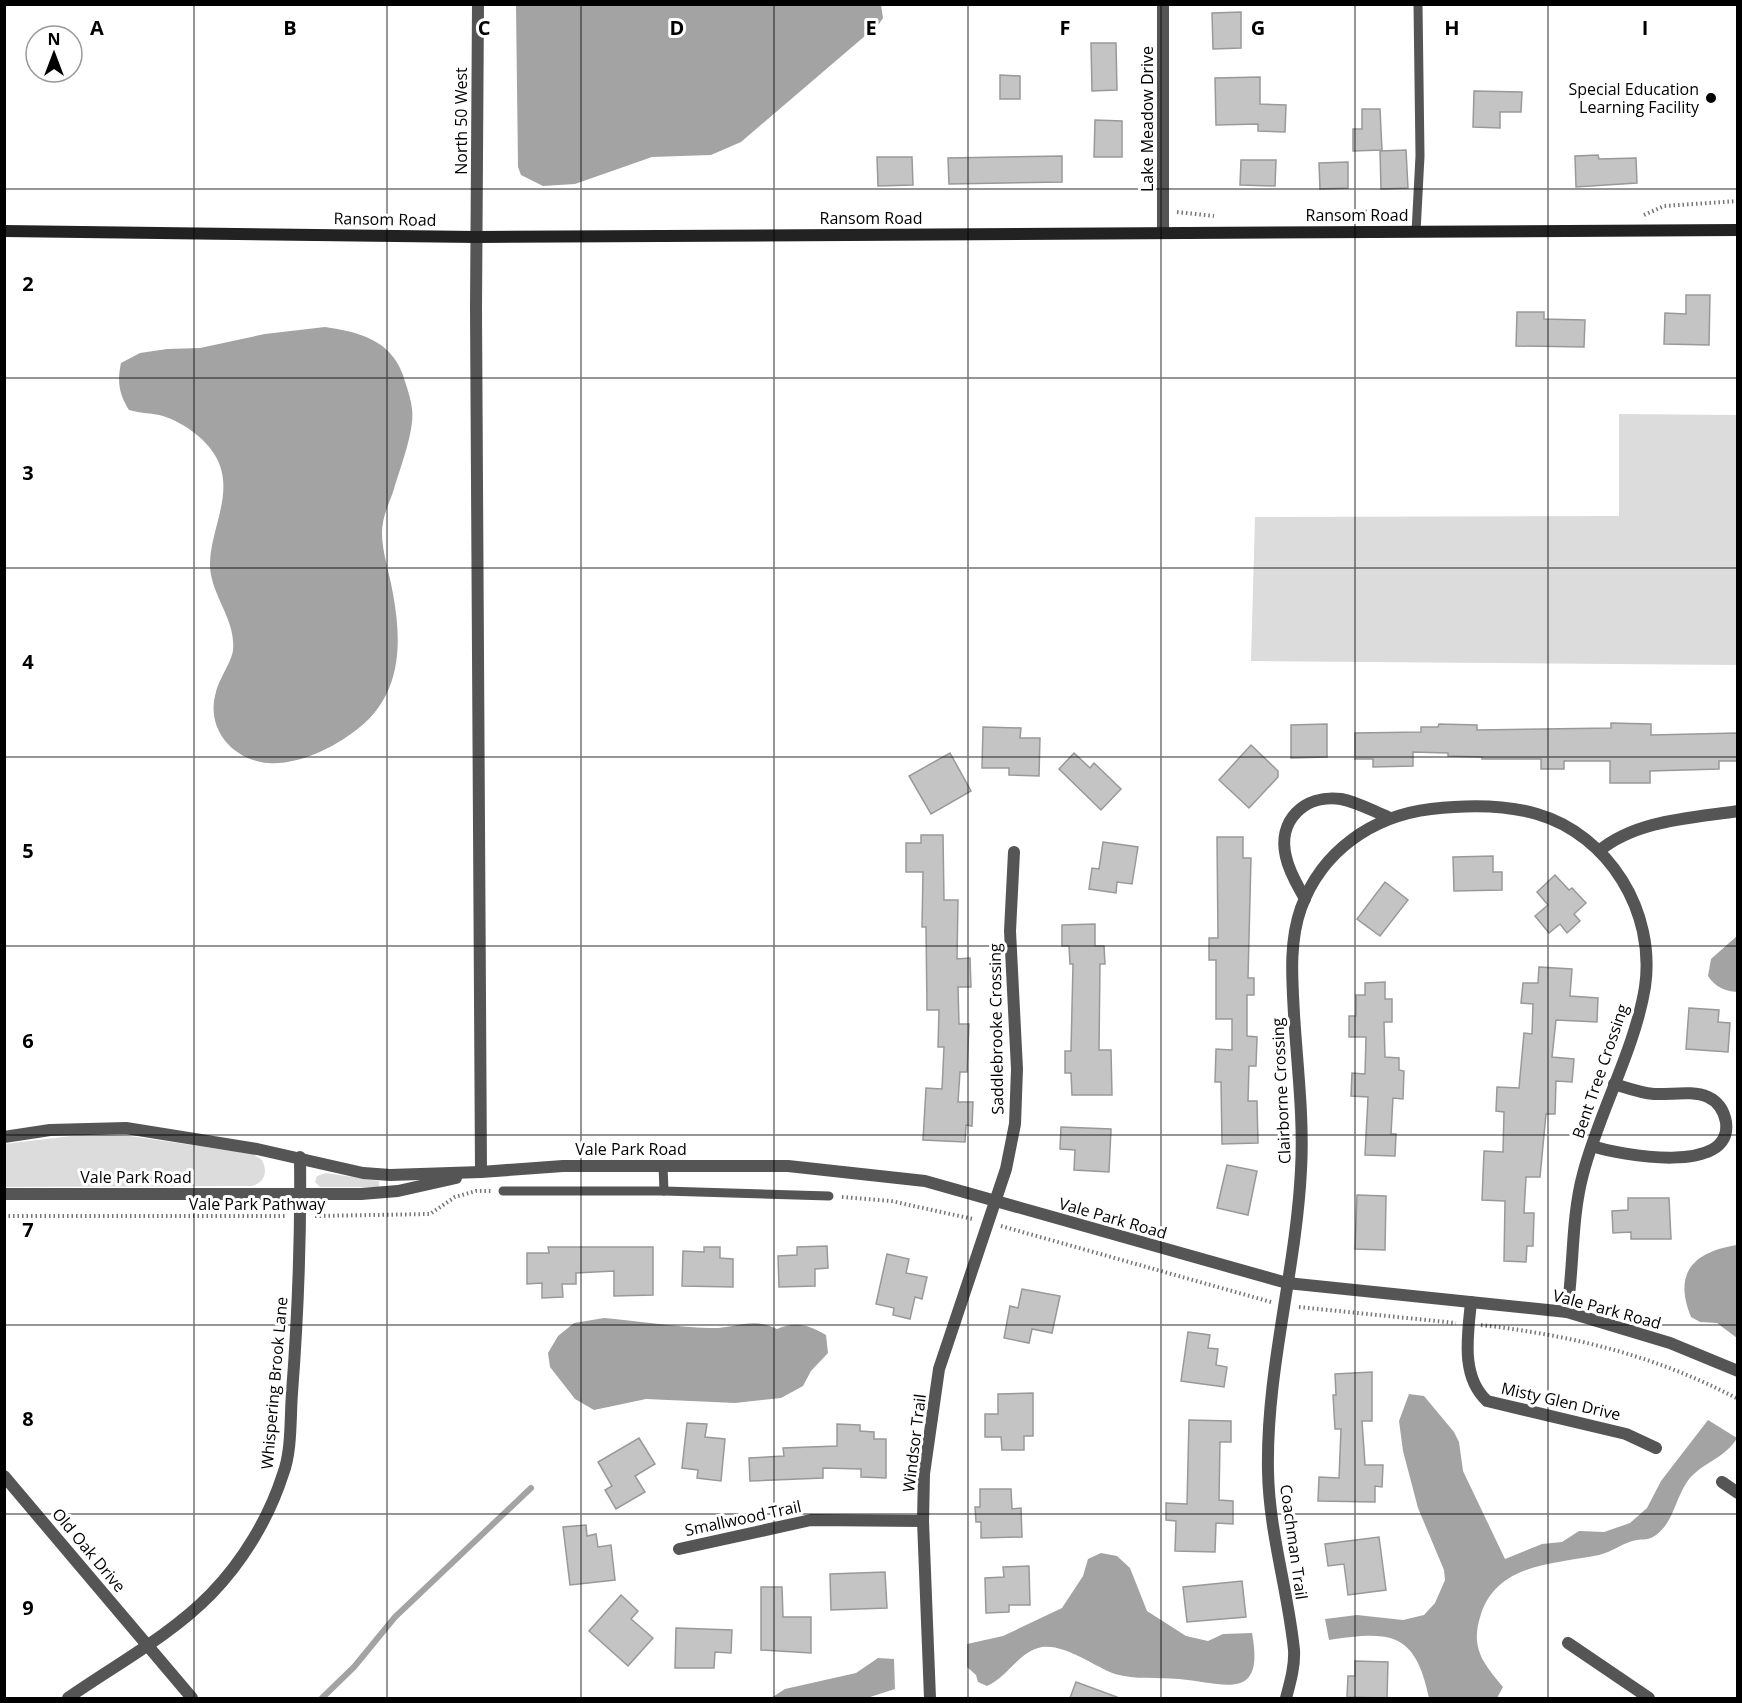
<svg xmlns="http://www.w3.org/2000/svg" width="1742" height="1703" font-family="'Open Sans',sans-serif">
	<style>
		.green { fill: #dcdcdc }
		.water { fill: #a3a3a3 }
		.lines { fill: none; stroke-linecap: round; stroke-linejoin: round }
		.stream { stroke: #a3a3a3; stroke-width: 6 }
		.building { fill: #c4c4c4; stroke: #999; stroke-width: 1.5 }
		.path { stroke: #777; stroke-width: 4; stroke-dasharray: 1.5 3; stroke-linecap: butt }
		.service { stroke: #555; stroke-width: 9 }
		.minor { stroke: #555; stroke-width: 12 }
		.secondary { stroke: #222; stroke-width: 12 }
		.grid { fill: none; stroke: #000; stroke-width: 1.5; stroke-opacity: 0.55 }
		.poi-dot { fill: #000; stroke: #fff; stroke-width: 2 }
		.labels { text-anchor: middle; stroke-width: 6; stroke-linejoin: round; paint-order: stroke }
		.poi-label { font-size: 16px; fill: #000; stroke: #fff; text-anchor: end }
		.street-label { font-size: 16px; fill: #000; stroke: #fff }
		.grid-label { font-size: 20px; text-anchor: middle; font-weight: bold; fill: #000; stroke: #fff; stroke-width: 6; stroke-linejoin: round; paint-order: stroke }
	</style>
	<rect width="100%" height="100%" fill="#fff"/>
	<g class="green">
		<path d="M1619,414L1737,415V665L1251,661L1255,517L1619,516Z"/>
		<path d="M89,1134L130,1136L253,1154L262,1160C268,1172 265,1182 252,1186L5,1187L4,1144Z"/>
		<path d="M326,1173L379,1181V1187H320L315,1182L317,1176Z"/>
	</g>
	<g class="water">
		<path d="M881,5L883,18L879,24L741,142L711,155L652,157L575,184L543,186L521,175L518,167L516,5Z"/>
		<path d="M325,327C358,332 390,339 403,375C406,385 411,398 412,409C415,430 400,468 394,489C389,504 382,517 382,533C382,553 390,574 393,594C404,653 399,705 345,738C324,752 294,765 268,763C233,760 205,729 216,692C219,679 232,661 233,650C236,620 212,597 210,567C209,530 236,493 216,457C206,438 180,420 159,415C149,413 139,413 129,410C119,394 117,382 121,363L140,353L167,349L200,348L265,334Z"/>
		<path d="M1737,936V992C1725,991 1715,987 1708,976L1711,959Z"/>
		<path d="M1737,1245H1738L1737,1338L1717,1323L1700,1322L1691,1317C1673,1273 1693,1252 1737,1245Z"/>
		<path d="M604,1318C639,1321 675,1327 710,1328C736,1329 751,1316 777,1329C796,1321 809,1325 826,1335L828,1353L811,1371L803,1386L781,1398L735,1403L646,1399L594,1410L575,1399L550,1367L548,1353L558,1336L574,1323Z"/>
		<path d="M1409,1394L1424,1396L1454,1432L1459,1442L1463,1471L1505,1559L1542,1544L1562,1542L1579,1531L1604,1532L1630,1523L1647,1508L1661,1481L1708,1420L1737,1438C1725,1459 1700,1463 1687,1482C1674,1501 1673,1527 1651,1538C1646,1540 1642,1539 1637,1540C1624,1542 1612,1552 1599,1555C1555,1564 1498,1563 1481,1614C1470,1647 1482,1662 1503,1687L1497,1698H1429C1415,1631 1390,1631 1329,1640L1325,1619L1357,1615L1403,1620L1424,1615L1435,1603L1445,1580L1444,1570L1418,1508L1403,1451L1399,1421Z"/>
		<path d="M1101,1553L1117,1556L1130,1568L1147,1611L1186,1636L1208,1641L1223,1634L1252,1633C1265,1703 1224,1683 1179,1679C1158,1677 1135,1680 1115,1674C1093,1666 1066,1644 1042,1647C1019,1651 1008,1677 987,1686L978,1682L976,1675L967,1667V1644L1003,1636L1062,1608L1083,1576L1088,1559Z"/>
		<path d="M878,1658L894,1659L895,1689L867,1698H771L785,1689L856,1673Z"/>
	</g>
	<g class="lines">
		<path class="stream" d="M322,1698L354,1667L395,1617L531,1488"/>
	</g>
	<g class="building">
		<path d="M1241,12V48L1213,49L1212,13Z"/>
		<path d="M1091,43H1116L1117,90L1092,91Z"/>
		<path d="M1000,75L1020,76V99H1000Z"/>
		<path d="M1260,77V104L1286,105L1285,132L1258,131V124L1216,125L1215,78Z"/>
		<path d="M1474,91L1522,92L1521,112H1500V128L1473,127Z"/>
		<path d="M1362,109H1380L1382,150L1353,151V129H1362Z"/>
		<path d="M1095,120L1122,121V157H1094Z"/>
		<path d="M1406,150L1408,188L1381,189L1380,151Z"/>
		<path d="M1598,155L1599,159L1636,158L1637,183L1576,187L1575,156Z"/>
		<path d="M1062,156V182L949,184L948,158Z"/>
		<path d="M877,157H912L913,185L878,186Z"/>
		<path d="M1241,160H1276L1275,186L1240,185Z"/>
		<path d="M1348,162V188L1320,189L1319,163Z"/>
		<path d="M1686,295H1710L1709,345L1664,344L1665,313L1686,314Z"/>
		<path d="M1517,312H1544V319L1585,320L1584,347L1516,346Z"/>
		<path d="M1611,723L1651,724V735L1737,733V761H1719V769L1650,771V783H1610V761H1564V769H1541V759H1482V757L1448,756V753L1413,752V766L1373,767V759H1355V733L1421,732V727H1438L1439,724L1477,725V730L1543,729L1611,728Z"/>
		<path d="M1327,724V757L1291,758V725Z"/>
		<path d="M983,727L1021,728L1020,738H1040L1039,776L1009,775V768H982Z"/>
		<path d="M1251,745L1278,771V777L1249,808L1219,780Z"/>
		<path d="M950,753L971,791L931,814L909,776Z"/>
		<path d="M1074,753L1090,768L1094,763L1121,789L1101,810L1059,769Z"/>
		<path d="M921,835H943L944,900H958L957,959L970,958L971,987H958L959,1024H969L967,1072H960L958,1102H973L972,1126L966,1125L965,1142L923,1140L926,1088L942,1089L944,1047H938L939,1010H927L926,927H922L923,872H906V843H921Z"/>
		<path d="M1217,837H1243V858H1251L1248,978H1254V995H1247V1036L1257,1037L1256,1066H1249L1248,1101H1257L1258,1143L1222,1144L1221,1082H1215L1216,1049L1232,1050V1019H1216V960H1209V938H1218Z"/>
		<path d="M1103,842L1138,847L1132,884L1117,882L1116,893L1089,889L1092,868L1099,869Z"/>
		<path d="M1493,856V872H1502V890L1454,891L1453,857Z"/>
		<path d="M1555,875L1569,890L1572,888L1586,903L1574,914L1580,921L1567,933L1560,924L1549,933L1535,916L1548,905L1537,892Z"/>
		<path d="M1385,882L1408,900L1380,936L1357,919Z"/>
		<path d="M1095,924V946H1104L1105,964H1100L1099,1050H1111L1112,1095H1072L1071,1073H1065V1051H1071L1073,964H1070L1069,946H1062V925Z"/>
		<path d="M1539,967L1572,969L1570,996L1598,998L1597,1022L1556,1020L1552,1057L1574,1059L1572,1082L1556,1081L1555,1114H1546L1540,1177H1526L1524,1213H1534L1533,1246H1527L1526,1262L1504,1261L1505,1201L1482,1200L1484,1151L1503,1152L1504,1112L1496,1111L1497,1087L1519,1088L1524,1033L1532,1034L1533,1004L1521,1003L1523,983H1538Z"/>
		<path d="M1385,982V999H1392V1022H1384L1385,1057L1399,1058V1070L1404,1071L1403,1099L1393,1098L1391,1134H1396L1395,1156L1365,1155L1368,1097L1351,1096L1352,1073L1365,1074L1366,1037H1349V1016H1356V995H1365V983Z"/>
		<path d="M1689,1008L1719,1010L1718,1022L1730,1023L1728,1052L1686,1049Z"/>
		<path d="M1061,1127L1111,1129L1109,1172L1074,1170L1075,1150L1060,1149Z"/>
		<path d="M1227,1165L1257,1171L1248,1215L1217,1208Z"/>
		<path d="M1357,1195L1386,1196L1385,1250L1355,1249Z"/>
		<path d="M1628,1198H1669L1671,1239H1631V1232L1613,1233L1612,1211L1628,1210Z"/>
		<path d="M827,1246L828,1268L815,1269V1286L779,1287L778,1256L797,1255V1247Z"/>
		<path d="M548,1247H653V1295L614,1296V1271L576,1273V1284H562L563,1297L542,1298V1283L527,1284V1253H549Z"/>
		<path d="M704,1247H720V1258L733,1259V1287L682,1286L683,1251L704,1252Z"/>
		<path d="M887,1254L909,1259L906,1273L927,1277L922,1299L915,1297L910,1319L893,1315L894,1308L876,1304Z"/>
		<path d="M1022,1289L1060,1296L1052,1333L1032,1329L1029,1343L1004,1338L1010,1306L1018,1308Z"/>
		<path d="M1188,1332L1210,1335L1208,1348L1218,1349L1216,1365L1227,1367L1224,1387L1181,1381Z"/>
		<path d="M1372,1372V1421H1362L1365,1465H1383L1382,1487L1375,1486V1502L1318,1501L1319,1477L1339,1478L1341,1429H1335L1333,1395H1336L1335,1374Z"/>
		<path d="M1033,1393V1436H1024V1450H1002L1001,1437H985V1414H998V1394Z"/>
		<path d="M1189,1420L1231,1421V1442H1220L1219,1500L1233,1501V1524L1216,1523L1215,1552L1175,1551L1176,1521L1166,1520V1503L1187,1504Z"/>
		<path d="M687,1423L707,1424L705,1437L725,1439L721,1481L697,1478L698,1470L682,1468Z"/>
		<path d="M837,1424L860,1425V1431L874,1432V1439H886V1478L861,1477V1469L823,1468V1478L750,1481L749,1458L784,1456L783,1448L837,1446Z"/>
		<path d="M639,1438L655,1464L635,1476L645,1492L616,1509L605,1490L612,1486L598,1462Z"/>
		<path d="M980,1489H1011L1012,1509L1021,1508L1022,1537L981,1538V1522H976L975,1507H980Z"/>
		<path d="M586,1525L587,1536L596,1534L598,1547L611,1545L615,1580L570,1585L563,1527Z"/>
		<path d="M1379,1537L1386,1590L1348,1595L1344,1564L1328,1566L1325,1544Z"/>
		<path d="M1029,1566L1030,1605H1009V1612L986,1613L985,1578L1004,1577L1003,1567Z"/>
		<path d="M885,1572L887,1608L831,1610L830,1574Z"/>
		<path d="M1242,1581L1246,1617L1187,1622L1183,1587Z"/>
		<path d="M761,1587H782L783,1617H811V1653L761,1650Z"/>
		<path d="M621,1595L638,1611L631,1619L653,1638L628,1666L589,1631Z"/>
		<path d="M676,1628L732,1630L731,1653L715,1652L714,1668H675Z"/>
		<path d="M1355,1661L1388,1662L1387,1698L1347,1697L1348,1676H1355Z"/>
		<path d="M1076,1682L1117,1697V1698H1070Z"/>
	</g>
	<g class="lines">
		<g class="path">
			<path d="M1177,212L1214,216"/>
			<path d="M1325,215C1341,212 1364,208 1379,215"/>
			<path d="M1644,215L1664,206L1738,201"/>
			<path d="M842,1197L891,1201L973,1219"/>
			<path d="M4,1216H287"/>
			<path d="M315,1216L430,1214L455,1197L476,1191H491"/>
			<path d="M1001,1226L1271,1302"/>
			<path d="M1299,1307L1456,1323"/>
			<path d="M1481,1325C1571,1335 1657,1356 1738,1399"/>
		</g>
		<g class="service">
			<path d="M1416,232L1420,156L1418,4"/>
			<path d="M663,1166L664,1191"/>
			<path d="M503,1191H664L829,1196"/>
		</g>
		<g class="minor">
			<path d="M478,4L476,310L481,1172"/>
			<path d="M1163,4V233"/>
			<path d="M1599,851C1636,820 1692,818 1738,811"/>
			<path d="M1305,899C1298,886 1289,872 1286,857C1277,821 1304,794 1341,799C1357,802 1373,811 1388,817"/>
			<path d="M4,1137L50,1130L126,1128L257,1149L363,1173L390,1175L481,1172L563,1166H788L925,1181L1287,1283L1567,1312L1670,1343L1738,1371"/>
			<path d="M1592,1146C1620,1155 1733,1176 1726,1122C1724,1111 1719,1102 1708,1097C1692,1090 1671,1095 1654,1094C1640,1093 1627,1088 1614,1084"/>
			<path d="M4,1194H361L398,1191L456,1178"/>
			<path d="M1471,1302C1468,1334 1460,1376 1487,1401L1626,1434L1656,1448"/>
			<path d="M4,1476L192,1698"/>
			<path d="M1722,1482L1738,1493"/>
			<path d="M679,1549L811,1520L923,1521"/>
			<path d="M1568,1643L1649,1698"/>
			<path d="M68,1698C115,1665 170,1636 211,1594C243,1561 269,1518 283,1474C292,1450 290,1419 292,1393C298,1314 301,1236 300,1157"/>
			<path d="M930,1698L923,1521L924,1474L939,1369L1006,1169L1015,1124L1017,1069L1010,931L1014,852"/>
			<path d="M1286,1698C1290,1683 1295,1666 1294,1650C1288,1590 1269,1532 1268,1471C1266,1370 1296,1271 1301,1170C1304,1118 1297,1065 1294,1014C1292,978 1289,942 1301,908C1322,851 1372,816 1431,809C1465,805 1503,804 1537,814C1609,835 1656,912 1645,987C1635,1049 1599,1112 1583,1174C1571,1219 1574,1266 1567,1312"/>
		</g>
		<path class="secondary" d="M4,231L477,237L1738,230"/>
	</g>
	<path class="grid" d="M194,4V1698M387,4V1698M581,4V1698M774,4V1698M968,4V1698M1161,4V1698M1355,4V1698M1548,4V1698M4,189H1738M4,378H1738M4,568H1738M4,757H1738M4,946H1738M4,1135H1738M4,1325H1738M4,1514H1738"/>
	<circle class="poi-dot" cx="1711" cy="98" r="6"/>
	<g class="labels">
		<g class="poi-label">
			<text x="1699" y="95">Special Education<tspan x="1699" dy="18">Learning Facility</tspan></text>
		</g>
		<g class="street-label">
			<text transform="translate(1147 119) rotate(-90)" y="6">Lake Meadow Drive</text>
			<text transform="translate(461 121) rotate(-90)" y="6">North 50 West</text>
			<text x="1357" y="221">Ransom Road</text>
			<text x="871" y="224">Ransom Road</text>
			<text transform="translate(385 219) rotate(1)" y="6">Ransom Road</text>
			<text transform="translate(996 1029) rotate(-91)" y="6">Saddlebrooke Crossing</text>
			<text transform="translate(1600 1071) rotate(-71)" y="6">Bent Tree Crossing</text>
			<text transform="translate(1281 1091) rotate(-93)" y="6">Clairborne Crossing</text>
			<text x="631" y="1155">Vale Park Road</text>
			<text x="136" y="1183">Vale Park Road</text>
			<text x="257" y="1210">Vale Park Pathway</text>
			<text transform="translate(1113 1218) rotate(16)" y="6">Vale Park Road</text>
			<text transform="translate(1607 1309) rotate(15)" y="6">Vale Park Road</text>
			<text transform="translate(274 1383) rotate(-85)" y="6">Whispering Brook Lane</text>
			<text transform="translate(1561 1401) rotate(13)" y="6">Misty Glen Drive</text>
			<text transform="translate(914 1443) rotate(-83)" y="6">Windsor Trail</text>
			<text transform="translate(743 1518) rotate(-12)" y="6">Smallwood Trail</text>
			<text transform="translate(1294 1542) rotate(82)" y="6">Coachman Trail</text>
			<text transform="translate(89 1550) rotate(50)" y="6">Old Oak Drive</text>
		</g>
	</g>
	<g class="grid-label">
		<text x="97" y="35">A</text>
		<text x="290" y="35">B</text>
		<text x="484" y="35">C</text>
		<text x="677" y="35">D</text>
		<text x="871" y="35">E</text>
		<text x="1065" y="35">F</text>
		<text x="1258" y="35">G</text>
		<text x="1452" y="35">H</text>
		<text x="1645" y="35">I</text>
		<text x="28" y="291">2</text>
		<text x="28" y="480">3</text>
		<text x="28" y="669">4</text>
		<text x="28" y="858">5</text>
		<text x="28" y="1048">6</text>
		<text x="28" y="1237">7</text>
		<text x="28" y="1426">8</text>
		<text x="28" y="1615">9</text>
	</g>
	<rect width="1742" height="1703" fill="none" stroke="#000000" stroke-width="12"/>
	<g transform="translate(54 54)"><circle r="28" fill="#ffffff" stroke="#999999" stroke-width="1.5"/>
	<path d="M0-4.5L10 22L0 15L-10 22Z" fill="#000000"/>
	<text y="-9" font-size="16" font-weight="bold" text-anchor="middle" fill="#000000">N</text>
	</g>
</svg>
